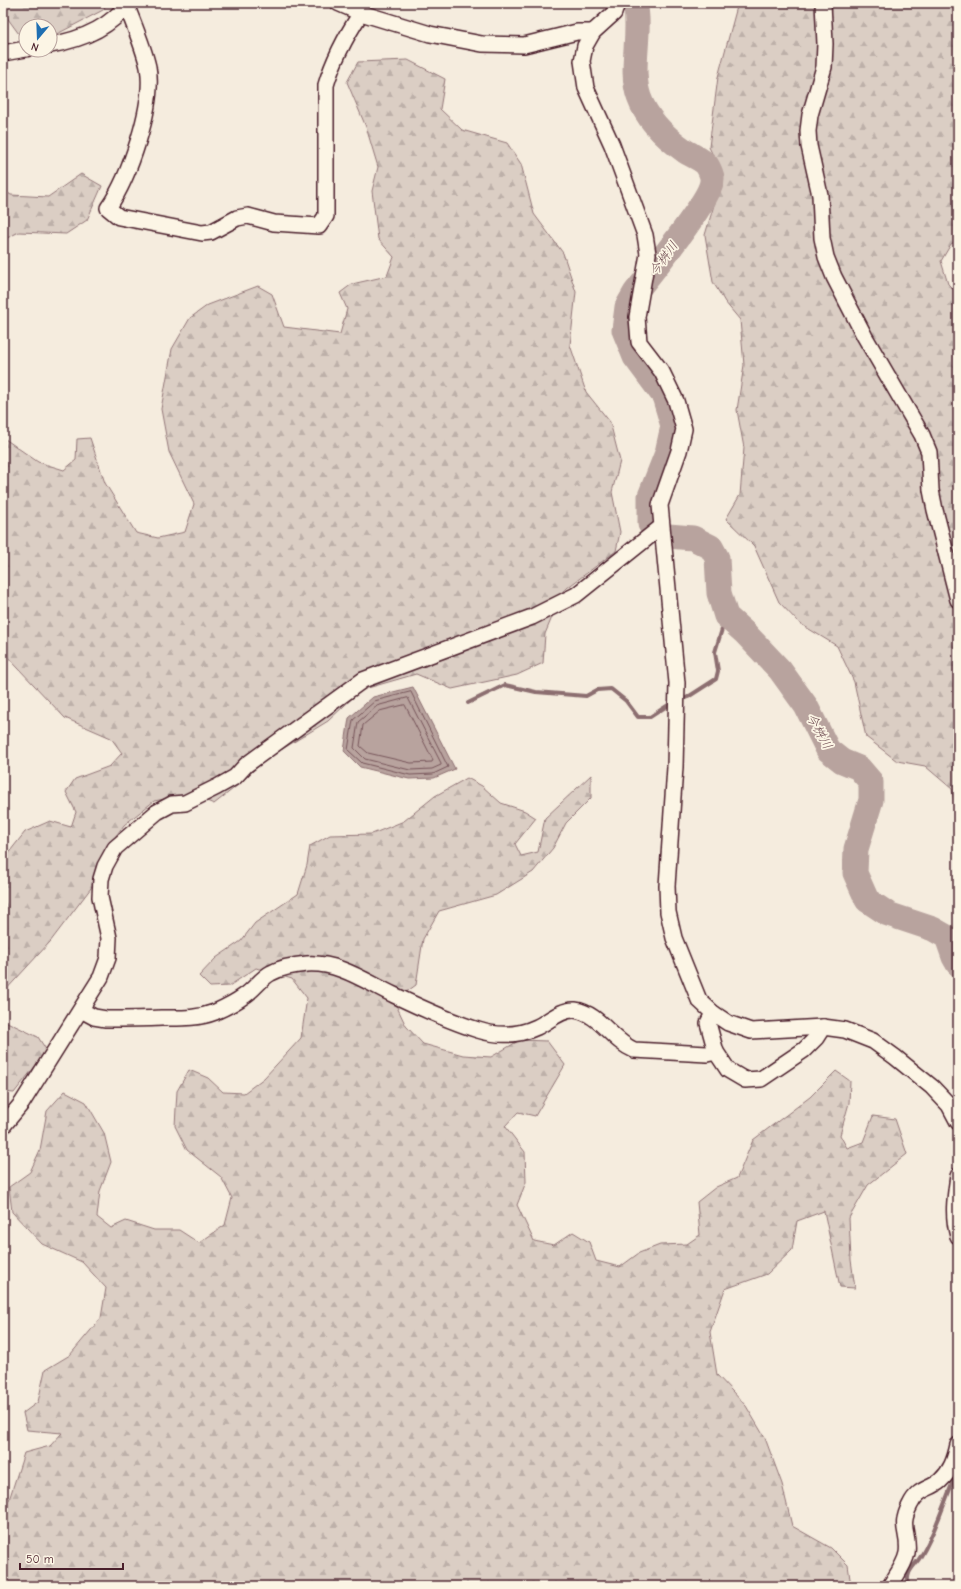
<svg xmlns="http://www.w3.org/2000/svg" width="961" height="1589" font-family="'Comic Neue','Klee One',sans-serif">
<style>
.forest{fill:url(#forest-firs);stroke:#927678}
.water{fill:#b8a39e;stroke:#8c6e70}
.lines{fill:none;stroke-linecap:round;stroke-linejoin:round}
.shore{stroke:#765459;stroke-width:1}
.stream{stroke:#8c6e70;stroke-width:4}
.river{stroke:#b8a39e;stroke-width:25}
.street-casing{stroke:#4a1f2b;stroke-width:18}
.street{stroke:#fcf5e5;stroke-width:15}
.labels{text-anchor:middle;stroke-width:3.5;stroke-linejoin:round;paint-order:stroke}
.water-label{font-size:13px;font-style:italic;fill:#704d53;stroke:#fcf5e5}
</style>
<defs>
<pattern id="forest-firs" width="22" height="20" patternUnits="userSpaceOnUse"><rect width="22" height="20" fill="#dbcec4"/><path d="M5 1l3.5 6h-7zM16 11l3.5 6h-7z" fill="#bdb0a9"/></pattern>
</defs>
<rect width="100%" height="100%" fill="#f5ecde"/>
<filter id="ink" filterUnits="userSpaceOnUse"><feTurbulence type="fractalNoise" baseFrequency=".025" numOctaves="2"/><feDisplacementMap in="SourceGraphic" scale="8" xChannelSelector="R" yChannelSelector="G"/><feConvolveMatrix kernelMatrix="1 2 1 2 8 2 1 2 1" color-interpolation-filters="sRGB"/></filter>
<g filter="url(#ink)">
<g class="forest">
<path d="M3,3h104l-4,7 -44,23 -9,2v-9h-24v14l-2,1 -21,-29z"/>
<path d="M738,3h220v237l-7,4 -10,17 7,23 10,10v536l-6,-41 -27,-23 -28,-5 -31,-24 -12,-55 -17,-36 -38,-23 -20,-21 -25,-56 -28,-27 14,-24 4,-47 -7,-38 7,-45 -4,-45 -15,-18 -12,-20 -8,-47 12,-40v-31l-8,-17 9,-70z"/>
<path d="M408,60l37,19 -5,30 22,21 45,13 14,21 13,50 29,39 13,39 -6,53 16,47 24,30 10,39 -8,31 8,40 -4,19 -53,40 -18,43 -2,29 -26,12 -65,14 -36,-15 -55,16 -33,31 -62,38 -28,26 -24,19 -24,-10 -36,7 -30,24 -20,27 -13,36 -41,54 -47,51v-133l22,-28 25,-11 21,6 5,-15 -10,-20 9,-13 35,-13 12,-13 -11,-15 -46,-20 -62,-66v-211l2,-2 33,23 26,8 12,-10 1,-21 13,-1 15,45 31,50 22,5 27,-6 9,-28 -25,-52 -8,-43 11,-60 18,-31 18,-13 50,-19 14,8 12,33 56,7 7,-25 -7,-16 12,-9 35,-8 7,-19 -16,-18 -6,-48 6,-24 -12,-40 -19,-45 11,-20z"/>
<path d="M81,174l21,12 -15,34 -21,14 -47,-2 -16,8v-50l8,5 37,2z"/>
<path d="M591,775v23l-25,25 -13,25 -20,24 -37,23 -57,16 -16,28 -7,46 -14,10 -5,12 9,19 17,18 40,11 28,2 29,-17 27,1 18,24 -30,51 -17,-4 -13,14 20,26 1,30 -9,23 17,36 20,4 19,-13 16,10 7,19 24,6 19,-14 21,-8 27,-1 13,-9 -3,-33 19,-15 21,-9 16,-38 57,-43 26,-26 14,10 -1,22 -9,32 7,13 16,-6 10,-26 22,3 12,35 -39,31 -19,33 2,42 4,28 -15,-1 -16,-76 -27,10 -5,29 -25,24 -42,15 -15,43 7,43 29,31 19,32 17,46 10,42 39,22 17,17 3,21h-848v-84l6,-2 15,-47 26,-7 12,-13 -35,-3 -4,-17 15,-11 7,-32 25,-15 31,-37 5,-30 -24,-26 -40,-18 -30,-32 -3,-25 21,-15 10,-22 7,-39 18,-20 21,11 18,31 7,29 -11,29 -3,26 14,11 15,-7 28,9h25l20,13 26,-18 7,-27 -11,-21 -34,-27 -12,-24 2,-35 12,-21 19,8 15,14 21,1 20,-15 37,-40 6,-40 -15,-19 -36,-11 -27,18 -19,1 -11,-11 17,-18 25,-17 14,-18 43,-29 9,-29 3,-19 20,-11 42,-1 32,-13 31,-25 32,-18 15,8 19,17 24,8 11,7 -21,26 6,12 17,-4 7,-34z"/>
<path d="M3,1018l2,3 33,16 9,14 -33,42 -11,-1z"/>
</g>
<path class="water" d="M413,687l42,82 -21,9 -25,1 -49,-12 -16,-16 5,-33 24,-21z"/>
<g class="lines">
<g class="shore">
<path d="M411,692l37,75 -15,7 -23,1 -48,-12 -14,-13 5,-30 22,-19z"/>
<path d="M408,698l33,65v2l-9,4 -22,1 -45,-11 -11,-11 4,-26 19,-16z"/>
<path d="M405,705l28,55 -1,2 -21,1 -43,-10 -8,-7 3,-21 17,-14z"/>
</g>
<g class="stream">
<path d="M680,700l8,-3 28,-18 2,-8 -3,-19 11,-36"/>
<path d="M468,703l37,-18 31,7 50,4 11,-6 14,-1 15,12 12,16h12l23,-15"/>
<path d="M908,1586c-2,-17 6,-18 13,-30 16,-26 24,-58 37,-86"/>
</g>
<g class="river">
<path d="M635,3c7,31 -6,65 4,94 8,23 26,40 46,54 6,4 16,8 21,13 2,2 6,11 6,14 2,18 -63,97 -77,115l-8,14 -3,23 11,27 29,39 9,30 -6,27 -17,43v28l4,6"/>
<path d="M668,536l25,2 18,9 6,11 2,35 7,23 19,17 35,37 26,36 22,44 14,11 17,7 12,14v18l-15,49 -1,24 12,27 21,14 45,15 14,8 7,20 4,7"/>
</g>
<g class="street-casing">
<g id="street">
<path d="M338,3l23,10 69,21 52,10 42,1 53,-13h16"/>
<path d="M617,3l-3,10 -21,19 -8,14 -3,15 4,27 26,57 33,90 3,19 -11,63 2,25 23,30 14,29 8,28 -5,22 -19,54 17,178 -2,84 -8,119 1,26 6,26 25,62 14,13 15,10 23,8 72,-4 22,3 28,11 22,16 37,30 17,18 9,17"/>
<path d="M823,3l2,41 -1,23 -14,48 -2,16 1,15 11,49 2,43 4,19 8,20 31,60 57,98 7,17 2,38 4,20 23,90"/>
<path d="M124,7l5,5c7,18 15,37 19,55 7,37 -19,111 -40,141l11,9 83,16 9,-1 26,-14 11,-2 26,7 45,3 7,-10v-131c8,-27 20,-49 35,-72"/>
<path d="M50,45c30,-5 60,-17 78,-42"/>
<path d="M3,53l23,-4"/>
<path d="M81,1010l13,7 12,2c19,0 37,0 55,-1 19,0 36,1 54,-6 9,-4 21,-10 29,-16 10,-6 17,-18 27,-23 11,-6 24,-8 36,-9 33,-2 59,18 87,31 27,13 55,26 84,35 19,6 40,6 59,-3 11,-5 24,-18 38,-17 24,3 37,31 59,40l73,4 9,-2"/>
<path d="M713,1013l-5,10 8,29 12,18 17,10 16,-1 43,-29 12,-12 7,-11"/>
<path d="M3,1126l19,-23 79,-126 7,-19 1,-20 -9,-41 1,-18 4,-13 10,-18 42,-36 15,-8 13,-1 32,-16 18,-10 11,-12 117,-85 169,-63 44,-22 85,-68"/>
<path d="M958,1176c-3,21 -6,39 0,60"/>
<path d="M890,1586c6,-10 15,-22 17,-33 3,-20 -9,-25 3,-48 8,-17 19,-15 30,-24 11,-10 15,-22 18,-36"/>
</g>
</g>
<use href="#street" class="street"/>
</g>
</g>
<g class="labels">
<g class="water-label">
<text transform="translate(663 258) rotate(-54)" y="5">今桝川</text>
<text transform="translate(820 731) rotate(61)" y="5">今桝川</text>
</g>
</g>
<rect width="961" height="1589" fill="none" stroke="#fcf5e5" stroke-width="16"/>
<rect x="8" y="8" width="945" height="1573" fill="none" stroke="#4a1f2b" stroke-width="1.5" filter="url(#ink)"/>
<g transform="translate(38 38) rotate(199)"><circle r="19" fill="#fcf5e5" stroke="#b59f9b"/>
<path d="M0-3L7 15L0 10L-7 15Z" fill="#1f6fb2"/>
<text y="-6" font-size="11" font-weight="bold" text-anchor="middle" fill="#4a1f2b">N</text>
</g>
<path d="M20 1563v6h103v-6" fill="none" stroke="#4a1f2b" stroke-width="2"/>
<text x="26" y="1563" font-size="12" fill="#4a1f2b" stroke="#fcf5e5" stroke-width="3" paint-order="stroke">50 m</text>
</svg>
